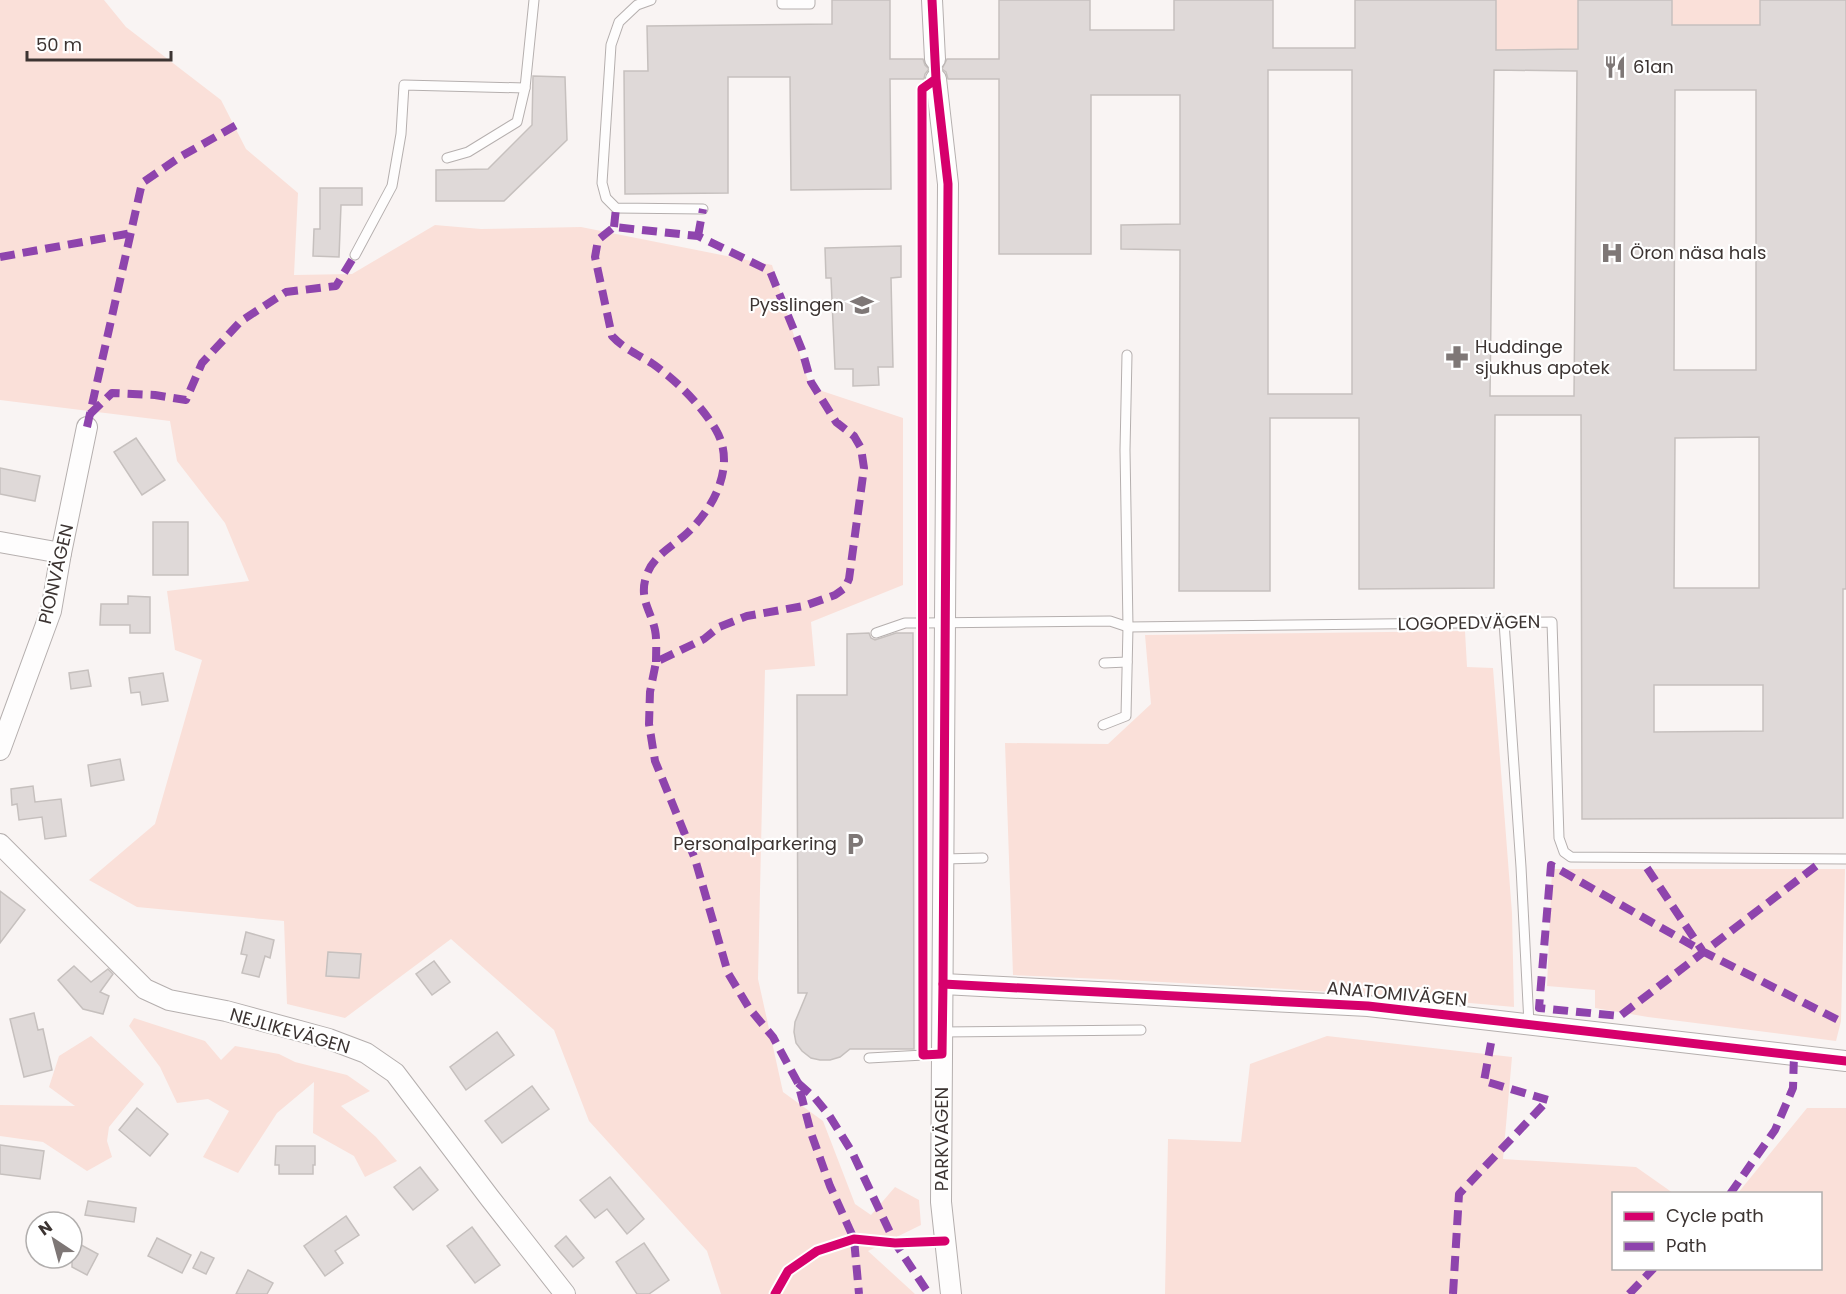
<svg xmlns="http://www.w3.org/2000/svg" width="1846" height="1294" font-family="Poppins,sans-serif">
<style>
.green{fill:#fae0d9}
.building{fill:#dfd9d8;stroke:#c6c0be;stroke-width:1.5;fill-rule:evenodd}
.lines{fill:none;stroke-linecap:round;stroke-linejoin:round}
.lane-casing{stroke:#b5afae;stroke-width:11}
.street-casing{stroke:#b5afae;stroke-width:22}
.lane{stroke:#fefdfd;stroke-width:9}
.street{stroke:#fefdfd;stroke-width:20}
.quiet{stroke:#8e44ad;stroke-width:8;stroke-dasharray:15 8;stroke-linecap:butt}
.cycleway-casing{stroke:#fff;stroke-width:13}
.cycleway{stroke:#d6006c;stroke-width:9}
.labels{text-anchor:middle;stroke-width:4.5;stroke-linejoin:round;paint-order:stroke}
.poi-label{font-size:18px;fill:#3c3432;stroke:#fff;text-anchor:start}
.street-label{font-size:18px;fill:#3c3432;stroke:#fff}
</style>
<rect width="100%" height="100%" fill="#f9f4f3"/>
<g class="green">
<path d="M0,0h104l22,27 95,73 25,49 52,44 -4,82 58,-1 83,-49 46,4 100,-2 191,38 38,122 93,31v167l-92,37 4,44 -50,4 -7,309 25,113 40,29 32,83 16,11 24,-28 24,13 2,25 -53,26 47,43h-194l-14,-43 -118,-130 -35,-91 -103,-91 -106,79 -58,-14 -3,-83 -147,-14 -48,-27 66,-56 47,-164 -27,-10 -8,-59 82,-10 -24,-58 -48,-62 -7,-40 -170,-21z"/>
<path d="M1496,0h82v49l-82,1z"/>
<path d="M1672,0h88v43l-21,-18h-45l-22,17z"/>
<path d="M1465,631l2,36 26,1 19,245 2,94c-167,-16 -334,-25 -501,-32l-8,-232 103,1 43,-40 -6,-69z"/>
<path d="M1552,869h293l-4,152 -5,20 -188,-24 -53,-9v-18l-48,-4z"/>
<path d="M134,1018l71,23 16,19 14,-14 44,8 16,8 52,13 23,16 -29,15 35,31 21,24 -32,16 -11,-21 -41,-23 1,-51 -37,31 -39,60 -35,-16 26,-46 -21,-12 -31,4 -17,-36 -31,-41z"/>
<path d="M91,1036l53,48 -35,43 -2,14 5,16 -25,14 -44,-29 -43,-6v-31l75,1 -26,-19 10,-31z"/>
<path d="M1327,1036l185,21 -9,102 133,8 37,26 -59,1v74h206v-74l-82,-1 69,-85h39v186h-681l3,-155 73,3 9,-78z"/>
</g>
<g class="building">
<path d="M832,0h58v59h33l2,6 4,4 -4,5 -1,5h-34l1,110 -100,1 -1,-113h-62v116l-103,1 -1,-123h24l-1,-45 185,-2z"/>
<path d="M999,0h91v30h84v-30h99v48h82v-48h141v50l82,-1v-49h94v25h88v-25h86v589h-3v229l-261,1 -1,-404h-86l-1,173 -135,1v-171h-89v173h-91l1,-341 -59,-1v-24l59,-1v-129h-89v159h-92v-175h-51l-2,-7 -4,-3 5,-10h52zM1268,70h84v324h-84zM1494,70l83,1 -3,325h-84zM1675,90h81v280h-82zM1759,437v151h-85l1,-150zM1654,685h109v46l-109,1z"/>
<path d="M533,76l32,1 2,63 -63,61h-68v-31l52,-1 44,-44z"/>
<path d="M320,188h42v17h-21l-2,52 -26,-1 1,-27h6z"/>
<path d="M901,246v31l-10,1 2,89h-15l1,18 -26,1v-17h-18l-4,-91h-5l-1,-30z"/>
<path d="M136,438l29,42 -23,15 -28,-43z"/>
<path d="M0,468l40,8 -5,25 -35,-7z"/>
<rect x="153" y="522" width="35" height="53"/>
<path d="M128,596l22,1v36h-20v-8h-30l1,-21h27z"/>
<path d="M869,633l2,5 4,2 21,-7h17l1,416h-64l-10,8 -10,3h-10l-9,-2 -9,-7 -6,-8 -2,-11 1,-10 12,-29h-9l-1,-298h50v-61z"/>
<path d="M88,670l3,16 -20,3 -2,-16z"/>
<path d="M163,673l5,28 -26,4 -2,-13 -9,1 -2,-15z"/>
<path d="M120,759l4,21 -33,6 -3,-21z"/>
<path d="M33,786l2,16 26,-3 5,37 -21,3 -3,-22 -23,3 -2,-16 -5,1 -1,-16z"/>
<path d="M0,891l25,19 -25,33z"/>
<path d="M246,932l28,8 -4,18 -5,-2 -6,21 -17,-4 5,-18 -6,-1z"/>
<path d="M328,952l33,2 -2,24 -33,-2z"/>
<path d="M434,961l16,21 -18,13 -16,-21z"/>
<path d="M74,966l17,16 17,-13 5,5 -13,18 9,4 -6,18 -20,-5 -25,-29z"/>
<path d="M34,1013l4,17 5,-1 9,41 -28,7 -14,-58z"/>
<path d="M497,1032l17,23 -48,35 -16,-23z"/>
<path d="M532,1086l17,23 -47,34 -17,-22z"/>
<path d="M137,1108l31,26 -18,22 -31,-26z"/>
<path d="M0,1145l44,6 -4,28 -40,-5z"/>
<path d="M276,1146h39v19h-2v9h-34v-9h-4z"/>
<path d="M420,1167l18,23 -25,20 -19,-23z"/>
<path d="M610,1177l34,42 -17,15 -20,-25 -12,9 -15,-18z"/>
<path d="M88,1201l48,7 -2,14 -49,-7z"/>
<path d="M346,1216l13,19 -24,16 8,12 -18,13 -21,-30z"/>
<path d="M472,1227l28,38 -25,18 -28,-37z"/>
<path d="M566,1236l18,22 -11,9 -18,-21z"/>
<path d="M157,1238l34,17 -9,18 -34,-17z"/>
<path d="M72,1240l26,14 -11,21 -15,-8z"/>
<path d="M644,1243l25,37 -20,14h-12l-21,-32z"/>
<path d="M201,1252l13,6 -8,16 -13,-6z"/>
<path d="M248,1270l25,13 -6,11h-31z"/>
</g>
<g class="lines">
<g class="lane-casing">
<g id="lane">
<path d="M651,0l-14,5 -18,17 -8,23 -9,138 4,15 10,10 87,1"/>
<path d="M782,0v4h28v-4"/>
<path d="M447,158l21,-6 49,-30 8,-34 9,-88"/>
<path d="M355,255l37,-69 9,-52 3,-49 121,3"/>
<path d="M1504,622l17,245 8,157"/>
<path d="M876,633l29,-10h18l187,-2 18,6 424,-5 7,216 5,14 7,5 275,2"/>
<path d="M1104,663l23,-1"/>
<path d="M1103,725l23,-9 2,-89 -3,-177 2,-95"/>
<path d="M944,859l39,-1"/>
<path d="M942,1032l199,-2"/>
<path d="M869,1058l73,-4"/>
</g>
</g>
<g class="street-casing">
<g id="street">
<path d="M932,0l3,59"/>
<path d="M936,79l12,105 -7,1018 10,92"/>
<path d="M0,542l61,11"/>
<path d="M0,750l51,-139 10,-58 26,-126"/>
<path d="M0,844l145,145 24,11 57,11 103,28 37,14 29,20 94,124 76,97"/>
<path d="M943,984l425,22 478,55"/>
</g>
</g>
<use href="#lane" class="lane"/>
<use href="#street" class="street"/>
<g class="quiet">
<path d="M614,227l2,-19"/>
<path d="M698,236l5,-27"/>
<path d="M0,257l132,-24"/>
<path d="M90,414l22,-21 43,2 31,5 16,-37 39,-42 45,-29 50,-6 19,-31"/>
<path d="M87,427l55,-244 38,-26 60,-34"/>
<path d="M656,662c0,-10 1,-22 -1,-32 -4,-19 -16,-31 -9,-53 6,-20 24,-29 39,-42 28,-25 52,-69 31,-105 -15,-25 -39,-49 -63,-66 -14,-9 -29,-15 -41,-28l-17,-79 3,-17 16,-13 84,9 72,35 32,79 9,32 25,40 18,14 7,12 3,20 -15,111 -4,9 -10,7 -31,11 -57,10 -28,11 -15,12 -48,23 -6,30 -1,32 6,37 40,98 33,114 21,35 24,29 25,46 13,50 19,53 24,53 5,55"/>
<path d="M1816,866l-196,150 -81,-8 12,-143 153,87 140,71"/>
<path d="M1647,868l55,82"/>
<path d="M798,1083l17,15 14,17 23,37 43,91 34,51"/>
<path d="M1730,1194l45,-64 18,-42 1,-33"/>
<path d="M1453,1294l6,-100 89,-94 -64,-19 7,-38"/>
<path d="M1629,1294l25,-26"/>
</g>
<g class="cycleway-casing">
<g id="cycleway">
<path d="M932,0l4,79 12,105 -5,800 -1,70 -19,1 -1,-966 14,-10"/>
<path d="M943,984l425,22 478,55"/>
<path d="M775,1294l13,-23 29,-20 37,-12 41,4 50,-2"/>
</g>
</g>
<use href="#cycleway" class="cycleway"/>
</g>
<defs>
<g id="restaurant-bare" transform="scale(1.8)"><path d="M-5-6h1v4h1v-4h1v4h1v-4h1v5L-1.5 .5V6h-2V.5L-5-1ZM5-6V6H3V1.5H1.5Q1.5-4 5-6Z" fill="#7e7776" stroke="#fff" stroke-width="2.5" paint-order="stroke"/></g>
<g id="hospital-bare" transform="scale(1.8)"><path d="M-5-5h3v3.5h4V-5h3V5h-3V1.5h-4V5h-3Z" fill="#7e7776" stroke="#fff" stroke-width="2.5" paint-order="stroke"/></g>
<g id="school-bare" transform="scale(1.8)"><path d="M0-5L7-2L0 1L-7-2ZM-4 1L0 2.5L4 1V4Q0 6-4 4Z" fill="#7e7776" stroke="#fff" stroke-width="2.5" paint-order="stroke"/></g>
<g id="pharmacy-bare" transform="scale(1.8)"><path d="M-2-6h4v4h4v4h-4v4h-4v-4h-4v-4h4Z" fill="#7e7776" stroke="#fff" stroke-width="2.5" paint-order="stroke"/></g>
<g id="parking-bare" transform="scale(1.8)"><path d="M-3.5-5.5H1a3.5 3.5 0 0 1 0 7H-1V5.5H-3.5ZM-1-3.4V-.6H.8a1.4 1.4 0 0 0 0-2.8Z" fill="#7e7776" stroke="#fff" stroke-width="2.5" paint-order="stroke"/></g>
</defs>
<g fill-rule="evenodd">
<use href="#restaurant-bare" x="1615" y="67"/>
<use href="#hospital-bare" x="1612" y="253"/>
<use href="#school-bare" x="862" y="305"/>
<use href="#pharmacy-bare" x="1457" y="357"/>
<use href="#parking-bare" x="855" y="844"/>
</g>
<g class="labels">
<g class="poi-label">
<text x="1633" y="73">61an</text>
<text x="1630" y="259">Öron näsa hals</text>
<text x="844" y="311" text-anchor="end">Pysslingen</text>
<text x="1475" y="353">Huddinge<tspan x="1475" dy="21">sjukhus apotek</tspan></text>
<text x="837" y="850" text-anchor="end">Personalparkering</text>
</g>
<g class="street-label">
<text transform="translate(56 574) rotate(-77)" y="6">PIONVÄGEN</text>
<text transform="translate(1469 623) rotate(-1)" y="6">LOGOPEDVÄGEN</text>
<text transform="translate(1397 994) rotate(5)" y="6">ANATOMIVÄGEN</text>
<text transform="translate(290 1031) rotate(16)" y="6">NEJLIKEVÄGEN</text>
<text transform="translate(942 1139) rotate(-90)" y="6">PARKVÄGEN</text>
</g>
</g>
<rect x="1612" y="1192" width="210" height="78" fill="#ffffff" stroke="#b1aead" stroke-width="1.5"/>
<rect x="1624" y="1212" width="30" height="9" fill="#d6006c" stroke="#b1aead" stroke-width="1.5"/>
<text x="1666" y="1222" font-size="18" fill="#3c3432">Cycle path</text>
<rect x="1624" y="1242" width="30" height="9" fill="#8e44ad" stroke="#b1aead" stroke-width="1.5"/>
<text x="1666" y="1252" font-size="18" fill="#3c3432">Path</text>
<g transform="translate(54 1240) rotate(324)"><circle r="28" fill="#ffffff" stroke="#b1aead" stroke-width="1.5"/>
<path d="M0-4.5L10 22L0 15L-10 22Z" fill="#7e7776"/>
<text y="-9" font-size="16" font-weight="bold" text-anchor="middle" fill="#3c3432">N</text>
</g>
<path d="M27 51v9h144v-9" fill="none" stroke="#3c3432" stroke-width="3"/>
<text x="36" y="51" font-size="18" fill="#3c3432" stroke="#ffffff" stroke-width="4.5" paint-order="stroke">50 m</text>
</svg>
